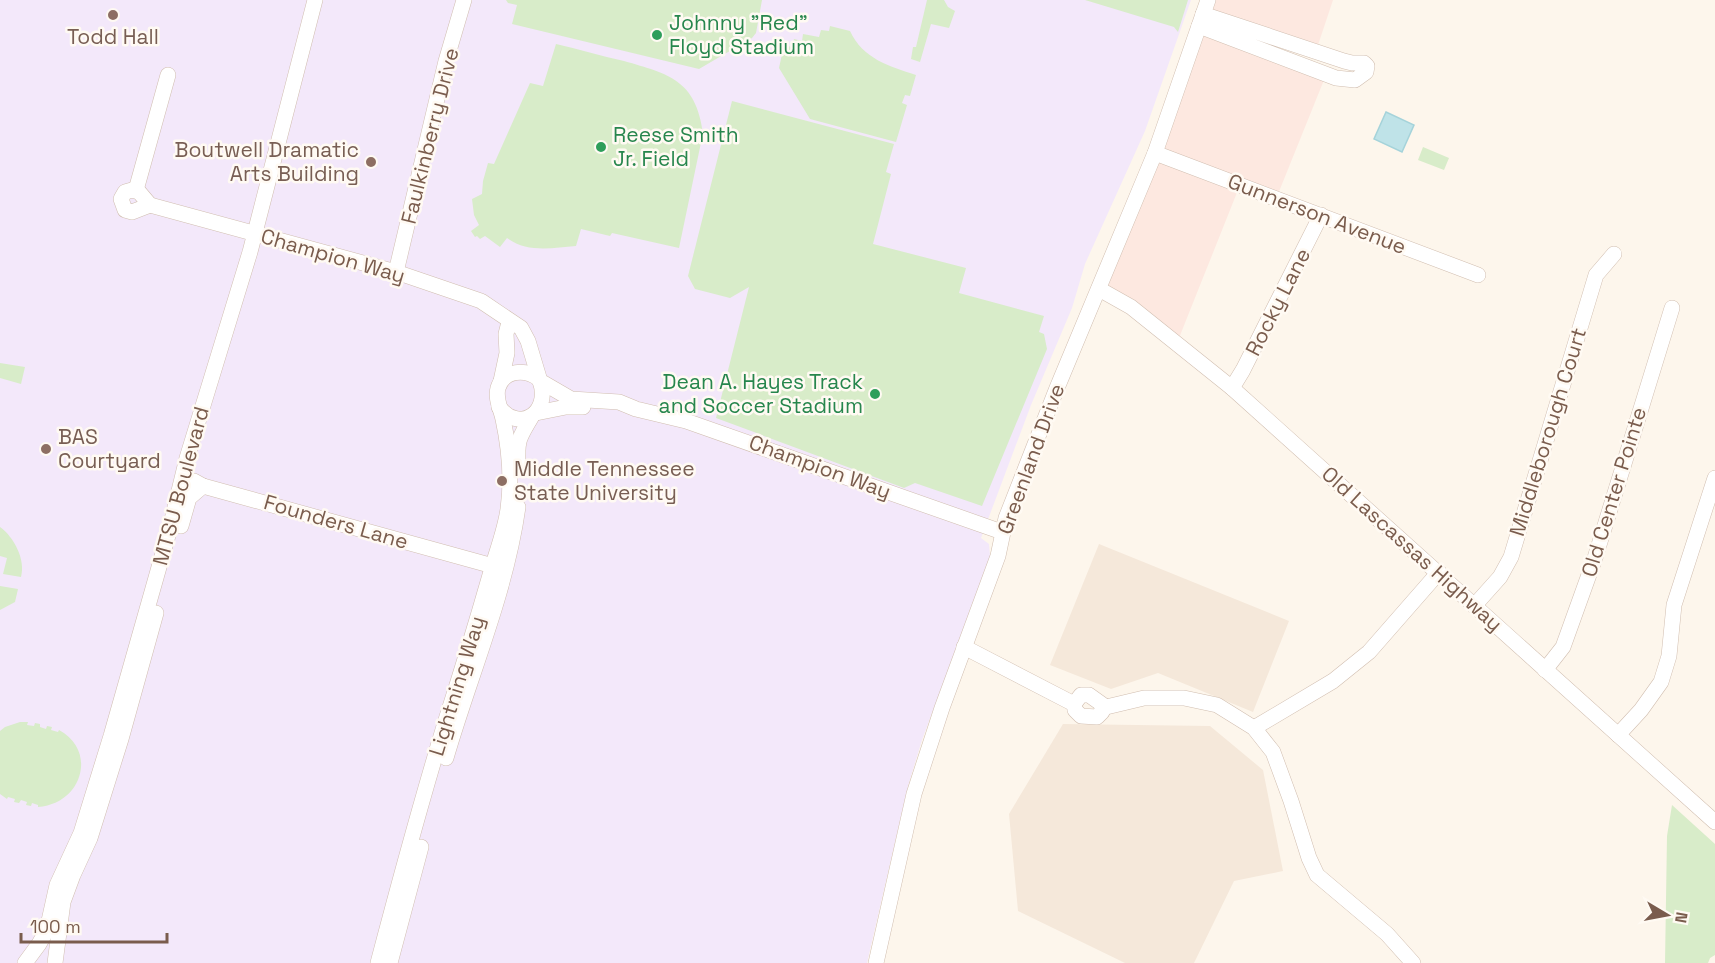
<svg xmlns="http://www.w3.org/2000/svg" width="1715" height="963" font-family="'Space Grotesk',sans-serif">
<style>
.residential{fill:#f5e8da}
.commercial{fill:#fde8e0}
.education{fill:#f3e8fa}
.green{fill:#d8ecc9}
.water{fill:#bfe3e8;stroke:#a5d3da;stroke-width:1.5}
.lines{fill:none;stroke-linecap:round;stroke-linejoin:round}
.minor-casing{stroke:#d1beb0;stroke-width:16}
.minor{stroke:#fff;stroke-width:15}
.education-dot{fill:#8d6e63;stroke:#fffaf3;stroke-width:2}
.leisure-dot{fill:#2e9e5b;stroke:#fffaf3;stroke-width:2}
.labels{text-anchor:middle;stroke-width:5;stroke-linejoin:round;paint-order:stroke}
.leisure-label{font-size:21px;fill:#27864d;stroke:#fffaf3;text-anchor:start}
.education-label{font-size:21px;fill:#785e54;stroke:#fffaf3;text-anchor:start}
.street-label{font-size:21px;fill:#7a5c4d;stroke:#fffaf3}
</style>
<rect width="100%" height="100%" fill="#fdf6ec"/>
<g class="residential">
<path d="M1099,544l190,77 -36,91 -95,-39 -47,16 -61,-24z"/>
<path d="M1063,724l147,2 53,44 20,101 -49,10 -40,82h-69l-107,-52 -9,-97z"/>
</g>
<path class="commercial" d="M1208,0h125l-17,51 -40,-12 -5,14 55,22 -50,124 -36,-14 -63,158 -78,-54z"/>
<path class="education" d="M0,0h1191l-46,131 -60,133 -13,44 -41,97 -50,133 8,6 1,12 -68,184 -14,46 -41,177h-867z"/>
<g class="green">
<path d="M506,0h256l-6,33 -4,5 -53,31 -187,-45 5,-19 -9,-2z"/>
<path d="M927,0h17l4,7 7,4 -6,17 -18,-4 -11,38 -9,-3 2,-12h3z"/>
<path d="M1085,0h103l-10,32 -4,-5z"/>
<path d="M830,26l20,5c13,28 39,35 66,44l-6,21 -5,-1 -3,8 5,2 -11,37 -86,-23 -31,-51 5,-23 8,2 2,-8 8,2 1,-7 16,3 2,-7 8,1z"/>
<path d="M556,44c22,5 45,12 68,17 45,13 72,19 79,72l-24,115 -67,-15 -2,3 -29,-7 -5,17c-24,2 -49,7 -69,-8l-7,9 -15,-11 -5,3 -3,-3 -2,1 -4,-6 8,-6 -5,-10 -2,-16 10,-5 1,-13 5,-18 6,1 36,-81 13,3z"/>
<path d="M732,101l162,43 -8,28 5,2 -18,70 93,24 -7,25 85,23 -5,16 5,2 3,15 -65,157 -67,-23 -11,5 -188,-70 33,-131 -19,11 -35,-9 -7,-13z"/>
<path d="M1423,147l26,11 -5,12 -26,-10z"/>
<path d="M0,363l25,4 -4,17 -21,-6z"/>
<path d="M0,527c14,10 26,33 21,50l-18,-3 4,-16 -7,-2z"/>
<path d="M0,586l18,3 -3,13 -15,8z"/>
<path d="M20,722h8l-1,3 7,1 1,-3 5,1v3l6,2 1,-3 5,1 -1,3 7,2 1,-2c39,21 23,74 -21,77v-2l-6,-2 -1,3 -5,-1 1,-3 -6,-2 -2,3 -5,-1 1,-3 -7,-2 -1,2 -7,-5v-63l5,-4z"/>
<path d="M1672,805l43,39v111l-5,3 -2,5h-43l2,-127z"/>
</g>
<path class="water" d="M1386,112l28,13 -12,27 -28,-13z"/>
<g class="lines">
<g class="minor-casing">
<g id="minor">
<path d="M1199,26l137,52 19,2 11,-8 1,-6 -3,-3h-12l-8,-2 -141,-47"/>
<path d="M1155,153l323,122"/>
<path d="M132,190l7,2 11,13 -18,7 -7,-2 -4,-11 4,-7z"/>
<path d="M136,190l32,-115"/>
<path d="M150,205l246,67 85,29 40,27 7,13 12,40 31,18 48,3 17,7 50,12 316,111"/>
<path d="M396,272l50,-211 18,-61"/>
<path d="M1099,289l32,18 101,81 483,434"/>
<path d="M501,381l6,-28 -1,-19 3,-12"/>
<path d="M1232,388l11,-18 78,-155"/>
<path d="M499,407c21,27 52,5 41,-26"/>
<path d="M536,413l30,-6h17"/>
<path d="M518,465c-1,-27 1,-26 14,-49"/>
<path d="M194,481l9,5 290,80"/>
<path d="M181,526l8,-28 14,-12"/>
<path d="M1474,606l26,-29 11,-20 85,-282 18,-21"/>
<path d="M964,647l110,57 1,6 6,6 16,1 5,-5 1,-7 -14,-10h-8l-7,9"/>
<path d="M1545,670l18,-23 32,-89 77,-250"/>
<path d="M1102,708l42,-10h40l33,7 37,23 19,24 18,49 18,57 8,17 70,59 26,29"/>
<path d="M1254,728l79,-47 36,-29 70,-80"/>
<path d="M1618,735l23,-25 20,-28 8,-26 5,-51 41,-127"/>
<path d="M446,758c24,-83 60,-165 72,-251"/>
<path d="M25,963l14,-19 8,-14 10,-45 24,-52 30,-97 58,-204 18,-74 63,-206 65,-252"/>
<path d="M55,963l8,-61 10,-27 17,-37 31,-99 35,-126"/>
<path d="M378,963c21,-80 43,-161 67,-240 16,-50 31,-99 45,-148 6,-22 15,-44 18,-66 4,-29 1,-62 -5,-90 -2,-10 -8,-20 -5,-31 6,-19 28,-19 41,-9"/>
<path d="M390,963l31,-116"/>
<path d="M876,963l38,-169 28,-86 56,-152 8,-38 51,-130 98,-235 53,-153"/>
</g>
</g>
<use href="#minor" class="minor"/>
</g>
<g class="education-dot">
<circle cx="113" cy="15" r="6"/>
<circle cx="371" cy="162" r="6"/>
<circle cx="46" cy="449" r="6"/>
<circle cx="502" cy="481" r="6"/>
</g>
<g class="leisure-dot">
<circle cx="657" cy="35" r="6"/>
<circle cx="601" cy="147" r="6"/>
<circle cx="875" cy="394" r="6"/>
</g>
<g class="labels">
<g class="leisure-label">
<text x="669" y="30">Johnny "Red"<tspan x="669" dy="24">Floyd Stadium</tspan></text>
<text x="613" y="142">Reese Smith<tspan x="613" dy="24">Jr. Field</tspan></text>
<text x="863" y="389" text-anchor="end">Dean A. Hayes Track<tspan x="863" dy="24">and Soccer Stadium</tspan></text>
</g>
<g class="education-label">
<text x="113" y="44" text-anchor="middle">Todd Hall</text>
<text x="359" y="157" text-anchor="end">Boutwell Dramatic<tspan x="359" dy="24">Arts Building</tspan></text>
<text x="58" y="444">BAS<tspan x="58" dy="24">Courtyard</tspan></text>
<text x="514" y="476">Middle Tennessee<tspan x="514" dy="24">State University</tspan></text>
</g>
<g class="street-label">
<text transform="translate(430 136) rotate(-76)" y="7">Faulkinberry Drive</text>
<text transform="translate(1317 214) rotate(21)" y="7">Gunnerson Avenue</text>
<text transform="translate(333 256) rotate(16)" y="7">Champion Way</text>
<text transform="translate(1278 302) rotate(-63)" y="7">Rocky Lane</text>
<text transform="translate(1548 432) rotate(-73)" y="7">Middleborough Court</text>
<text transform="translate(1031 459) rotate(-70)" y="7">Greenland Drive</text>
<text transform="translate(820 467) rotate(20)" y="7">Champion Way</text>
<text transform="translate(181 486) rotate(-75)" y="7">MTSU Boulevard</text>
<text transform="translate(1614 492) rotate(-73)" y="7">Old Center Pointe</text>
<text transform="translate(336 522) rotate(16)" y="7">Founders Lane</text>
<text transform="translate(1412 549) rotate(42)" y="7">Old Lascassas Highway</text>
<text transform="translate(457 686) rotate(-73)" y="7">Lightning Way</text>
</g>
</g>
<g transform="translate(1667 915) rotate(100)" stroke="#fffaf3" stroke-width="4.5" paint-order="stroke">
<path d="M0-4.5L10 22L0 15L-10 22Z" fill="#7a5c4d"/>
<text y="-9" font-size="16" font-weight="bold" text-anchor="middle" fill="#7a5c4d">N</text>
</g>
<path d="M21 933v9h146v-9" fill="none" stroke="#7a5c4d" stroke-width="3"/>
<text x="30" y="933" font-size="18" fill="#7a5c4d" stroke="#fffaf3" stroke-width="4.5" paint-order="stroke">100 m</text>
</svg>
